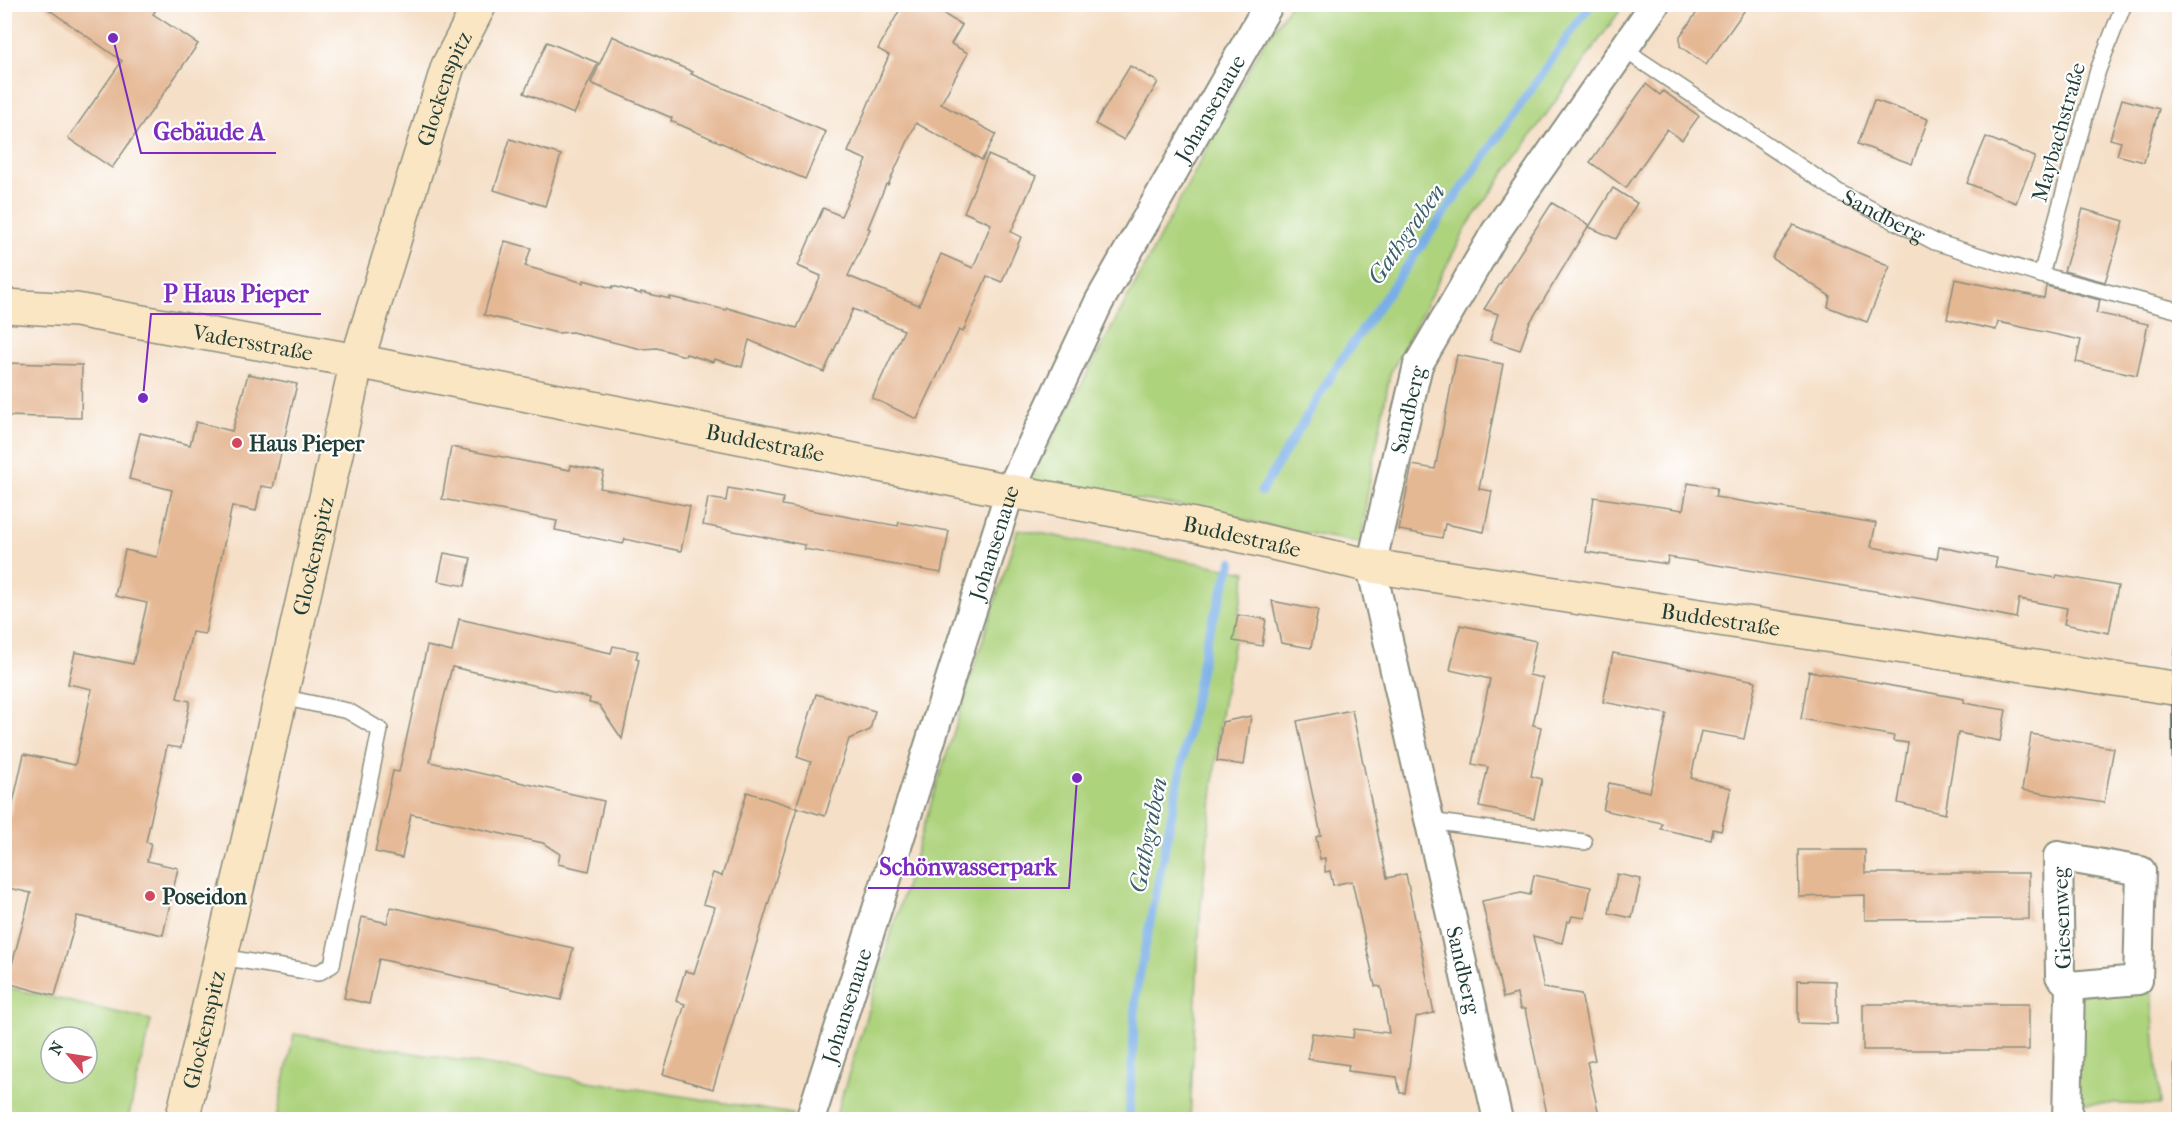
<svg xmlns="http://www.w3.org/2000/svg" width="2184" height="1124" font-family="'IM FELL French Canon',serif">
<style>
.green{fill:#add37d;stroke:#668858;stroke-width:1.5;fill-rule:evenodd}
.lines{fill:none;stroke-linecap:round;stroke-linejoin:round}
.stream{stroke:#79aee7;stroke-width:9}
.building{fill:#e5b894}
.lane-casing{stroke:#8a8e7e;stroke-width:18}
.street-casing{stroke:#8a8e7e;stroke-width:32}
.secondary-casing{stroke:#8a8e7e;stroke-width:36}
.lane{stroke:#fff;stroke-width:15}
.street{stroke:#fff;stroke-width:28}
.secondary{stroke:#fbe6c4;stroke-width:33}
.tram{stroke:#1f3d34;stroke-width:1.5}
.poi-dot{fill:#d1495b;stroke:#fff;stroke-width:2}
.labels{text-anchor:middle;stroke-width:4.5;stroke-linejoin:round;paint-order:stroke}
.street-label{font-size:22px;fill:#1f3d34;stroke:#fff}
.poi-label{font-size:22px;font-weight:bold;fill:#1f3d34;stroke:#fff;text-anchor:start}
.water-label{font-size:24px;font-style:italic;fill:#3a5f6a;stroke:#fff}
.leader{fill:none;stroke:#7b2cbf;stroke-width:2}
.callout-dot{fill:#7b2cbf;stroke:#fff;stroke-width:2}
.callout-label{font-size:24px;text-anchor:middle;font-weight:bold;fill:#7b2cbf;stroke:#fff;stroke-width:4.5;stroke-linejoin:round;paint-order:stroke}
</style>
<rect width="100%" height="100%" fill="#fff"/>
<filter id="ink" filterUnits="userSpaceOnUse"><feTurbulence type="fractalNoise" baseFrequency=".0167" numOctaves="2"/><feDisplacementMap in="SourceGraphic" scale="12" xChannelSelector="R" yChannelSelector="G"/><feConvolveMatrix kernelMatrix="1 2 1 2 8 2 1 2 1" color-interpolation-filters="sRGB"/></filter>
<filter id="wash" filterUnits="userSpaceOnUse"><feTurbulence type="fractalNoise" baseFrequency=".008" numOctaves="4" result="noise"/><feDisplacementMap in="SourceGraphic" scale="24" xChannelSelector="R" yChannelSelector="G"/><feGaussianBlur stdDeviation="1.35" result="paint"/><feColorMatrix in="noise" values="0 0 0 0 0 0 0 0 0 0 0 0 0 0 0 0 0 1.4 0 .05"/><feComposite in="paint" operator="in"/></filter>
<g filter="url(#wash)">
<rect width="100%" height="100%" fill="#f5dfc7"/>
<g class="green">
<path d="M1290,5h334l-155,218 -79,151 -23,122 -6,47 -97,-18 -62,-16 -173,-26 230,-432z"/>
<path d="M1018,529l228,43 -26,148 -20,195 -10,204h-355l86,-284z"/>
<path d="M5,987l146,33 -23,99h-123zM51,1037h36v36h-36z"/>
<path d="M2151,988l9,117 -85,-2 2,-108z"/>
<path d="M294,1034l499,80 -1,6 -516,-1z"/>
</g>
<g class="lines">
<g class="stream">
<path d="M1261,492l78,-129 252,-359"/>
<path d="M1129,1120l7,-127 71,-355 25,-76"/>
</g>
</g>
<g id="blocks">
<g class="building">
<path d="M41,4h119l-7,10 45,30 -86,124 -44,-30 54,-77z"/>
<path d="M903,4h24l35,21 -11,19 17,9 -27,51 55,30 -14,26 -66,-37 -28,62 -2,-1 -18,44 2,1 -22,47 71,29 22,-51 32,14 18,-44 -27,-12 24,-57 48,21 -25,56 10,5 -19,45 -15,-6 -24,56 -4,-2 -42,89 -45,-21 32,-68 -51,-21 -29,63 -75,-32 -7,27 -28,-8 -1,3 -27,-8 -1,2 -28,-8 -16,1 -69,-17 -15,1 -73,-18 21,-74 26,7 -6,18 59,17v-3l28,8 1,-2 28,8v-2l29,7v-2l56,13 1,-2 70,20 24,-52 -23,-10 25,-58 18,8 26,-56 -19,-8 41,-97 -11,-6z"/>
<path d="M1703,4h46l-43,61 -26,-19v-10z"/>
<path d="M612,36l81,36 -2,2 135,58 -21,47 -134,-58 1,-3 -81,-35z"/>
<path d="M547,42l51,21 -24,51 -50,-21z"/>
<path d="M1130,66l28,16 -34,58 -29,-16z"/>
<path d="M1646,84l14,11 3,-4 36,25 -17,24 -15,-11 -41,59 -36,-26z"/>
<path d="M2122,99l37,10 -15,53 -27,-7 4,-13 -11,-3z"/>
<path d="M1874,100l54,19 -16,45 -54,-20z"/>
<path d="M1986,137l49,20 -19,46 -49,-20z"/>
<path d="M510,139l51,16 -16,51 -51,-16z"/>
<path d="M1613,188l24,15 -21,36 -27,-12z"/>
<path d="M1552,203l37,22 -60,99 -9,26 -30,-10 8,-26 -14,-5z"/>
<path d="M2083,209l41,12 -19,61 -41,-11z"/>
<path d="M1793,225l97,41 -23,56 -39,-15 2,-11 -58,-38z"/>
<path d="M1955,279l89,19 2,-12 54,14 -4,13 52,11 -11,51 -61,-13 5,-22 -83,-18 -2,8 -49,-11z"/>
<path d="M1457,355l46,9 -24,125 13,2 -8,41 -39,-8 -3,14 -43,-8 13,-65 23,4z"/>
<path d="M4,363l78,2 -1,53 -77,-2z"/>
<path d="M248,374l49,10 -24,104 -12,-2 -5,25 -24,-5 -27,128 -13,-2 -15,66 13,3 -9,47 -14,-2 -21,96 5,1 -4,18 31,7 -15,67 -86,-19 -22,80 -48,-13 24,-90 -27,-6v-63l4,1 16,-71 51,11 17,-76 -24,-5 7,-32 58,12 14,-61 -32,-7 10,-46 32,7 15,-67 -43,-11 11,-46 50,12 6,-23 36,9z"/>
<path d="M451,447l119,23 1,-5 33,7 -4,16 90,18 -9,45 -56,-12 -2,5 -68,-14 2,-9 -115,-22z"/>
<path d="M1688,483l29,5 -2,9 161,26 -5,24 66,12 2,-12 58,11 -2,9 61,11 1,-3 61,11 -9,47 -45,-9 3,-16 -48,-9 -3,19 -87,-18 -261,-43 -1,7 -81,-12 8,-55 89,13z"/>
<path d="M728,488l55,10 -1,7 116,21 1,-4 50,9 -8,42 -137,-24 1,-4 -102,-20 5,-27 18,3z"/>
<path d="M444,553l27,5 -6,28 -27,-5z"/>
<path d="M1272,601l46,9 -7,38 -30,-5z"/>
<path d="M1238,615l28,4 -4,27 -29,-5z"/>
<path d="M459,619l152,34 2,-7 25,5 -2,7 3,1 -17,80 -23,-34 -10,-2 1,-5 -138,-31 -10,38 -12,57 174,39 -15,70 -31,-7 2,-10 -17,-11 -132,-29 -9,44 -27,-6 18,-81 6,1 28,-126 25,6z"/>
<path d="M1460,625l76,16 -7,34 14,3 -10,47 8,2 -10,49 11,3 -8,39 -55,-11 9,-40 -16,-3 18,-85 -40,-9z"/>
<path d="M1613,653l143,28 -12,58 -43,-8 -10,47 40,10 -10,43 -8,-2 -2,11 -50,-11 1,-6 -59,-13 6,-27 41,9 17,-78 -64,-12z"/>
<path d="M1809,671l155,28v4l42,7 -6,31 -42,-8 -13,81 -47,-11 10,-60 -15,-2 1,-5 -93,-17z"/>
<path d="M816,694l59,17 -5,19 -21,9 -24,77 -29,-9 15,-45 -14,-5z"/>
<path d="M1352,710l35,168 19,-4 28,139 -18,4 -11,76h-5l-3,-16 -49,-6 1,-6 -41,-6 4,-26 41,5 1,-9 35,4 -8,-46 -6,-1 -23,-105 -19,4 -3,-14 -5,1v-14l-5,1 -4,-22 5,-2 -24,-114z"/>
<path d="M1251,716l-7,49 -27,-4 5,-39z"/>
<path d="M2031,734l83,14 -10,55 -82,-13z"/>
<path d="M747,792l50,16 -84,281 -50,-15 22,-70 -9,-3 9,-30 9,2 21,-66 -12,-3 10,-31 9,3z"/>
<path d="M1798,850h67v23h164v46l-164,1v-25l-66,2z"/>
<path d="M1617,874l24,5 -9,39 -23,-5z"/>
<path d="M1534,875l57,12 -6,31 -13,-2 -2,6 -3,-1 -5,22 -29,-7 11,52 37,6 14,66 -8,2 13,57h-52l-23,-110h-5l-3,-15 -14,4 -21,-97 39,-8 9,2z"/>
<path d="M391,907l182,41 -12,52 -182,-41 -10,45 -25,-6 18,-81 25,6z"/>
<path d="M1798,980l38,1 1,43 -39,-1z"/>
<rect x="1863" y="1004" width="166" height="46"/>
</g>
</g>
</g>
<g filter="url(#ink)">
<use href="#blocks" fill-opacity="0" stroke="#8a8e7e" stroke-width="1.5"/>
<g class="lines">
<g class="lane-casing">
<g id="lane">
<path id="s1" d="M1623,49l217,144 95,49 106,33 139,36"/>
<path d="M2041,275l57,-205 26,-66"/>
<path d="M1430,821l154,21"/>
<path d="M221,957l97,16 14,-8 48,-235 -32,-19 -67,-14"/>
</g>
</g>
<g class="street-casing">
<g id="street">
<path d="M2058,856l83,15 -3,109 -68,6 -10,-10z"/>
<path id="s2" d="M810,1120l200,-629 89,-189 170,-298"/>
<path id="s3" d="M1498,1120l-127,-554 47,-201 77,-132 160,-229"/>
<path d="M2067,1120l3,-134"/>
</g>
</g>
<g class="secondary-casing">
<g id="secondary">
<path id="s4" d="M4,306l72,4 281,51 653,130 185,34 176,41 809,123"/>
<path id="s5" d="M182,1120l62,-261 113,-498 91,-295 32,-62"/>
</g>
</g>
<use href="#lane" class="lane"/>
<use href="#street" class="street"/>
<use href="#secondary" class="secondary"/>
<path class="tram" d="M2175,1120l-3,-431 8,-95"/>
</g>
</g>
<g class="poi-dot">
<circle cx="237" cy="443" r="6"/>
<circle cx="150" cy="896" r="6"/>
</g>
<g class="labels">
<g class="street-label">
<text dy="8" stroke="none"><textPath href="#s5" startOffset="1065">Glockenspitz</textPath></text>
<text dy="8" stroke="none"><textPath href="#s2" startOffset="1092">Johansenaue</textPath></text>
<text transform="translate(2058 132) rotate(-74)" y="8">Maybachstraße</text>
<text dy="8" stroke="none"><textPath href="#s1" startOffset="310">Sandberg</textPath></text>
<text dy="8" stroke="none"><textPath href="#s4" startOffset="252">Vadersstraße</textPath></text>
<text dy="8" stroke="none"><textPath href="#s3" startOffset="729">Sandberg</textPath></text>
<text dy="8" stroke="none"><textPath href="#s4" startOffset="774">Buddestraße</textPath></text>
<text dy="8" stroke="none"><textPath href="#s4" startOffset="1260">Buddestraße</textPath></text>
<text dy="8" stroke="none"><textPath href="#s2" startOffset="606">Johansenaue</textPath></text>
<text dy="8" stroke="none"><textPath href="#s5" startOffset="579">Glockenspitz</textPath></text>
<text dy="8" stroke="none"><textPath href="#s4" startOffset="1746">Buddestraße</textPath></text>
<text transform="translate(2061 918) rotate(-92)" y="8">Giesenweg</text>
<text transform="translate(1464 970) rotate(77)" y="8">Sandberg</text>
<text dy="8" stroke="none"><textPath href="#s2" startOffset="120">Johansenaue</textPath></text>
<text dy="8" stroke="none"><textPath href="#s5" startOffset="93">Glockenspitz</textPath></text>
</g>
<g class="poi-label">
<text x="249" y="451">Haus Pieper</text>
<text x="162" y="904">Poseidon</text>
</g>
<g class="water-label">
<text transform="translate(1406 234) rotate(-55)" y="8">Gathgraben</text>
<text transform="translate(1148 835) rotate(-79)" y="8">Gathgraben</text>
</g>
</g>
<path class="leader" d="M113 38L141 153H276M143 398L151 314H321M1077 778L1069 888H868"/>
<g class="callout-dot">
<circle cx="113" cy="38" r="6"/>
<circle cx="143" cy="398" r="6"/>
<circle cx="1077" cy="778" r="6"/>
</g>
<g class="callout-label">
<text x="209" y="140">Gebäude A</text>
<text x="236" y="302">P Haus Pieper</text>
<text x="968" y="875">Schönwasserpark</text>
</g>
<rect width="2184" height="1124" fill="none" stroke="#fff" stroke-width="24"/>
<g transform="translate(69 1055) rotate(299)"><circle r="28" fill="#ffffff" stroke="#a5b1ae" stroke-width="1.5"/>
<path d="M0-4.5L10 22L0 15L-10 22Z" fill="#d1495b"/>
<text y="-9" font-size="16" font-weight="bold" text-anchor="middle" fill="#1f3d34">N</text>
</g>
</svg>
